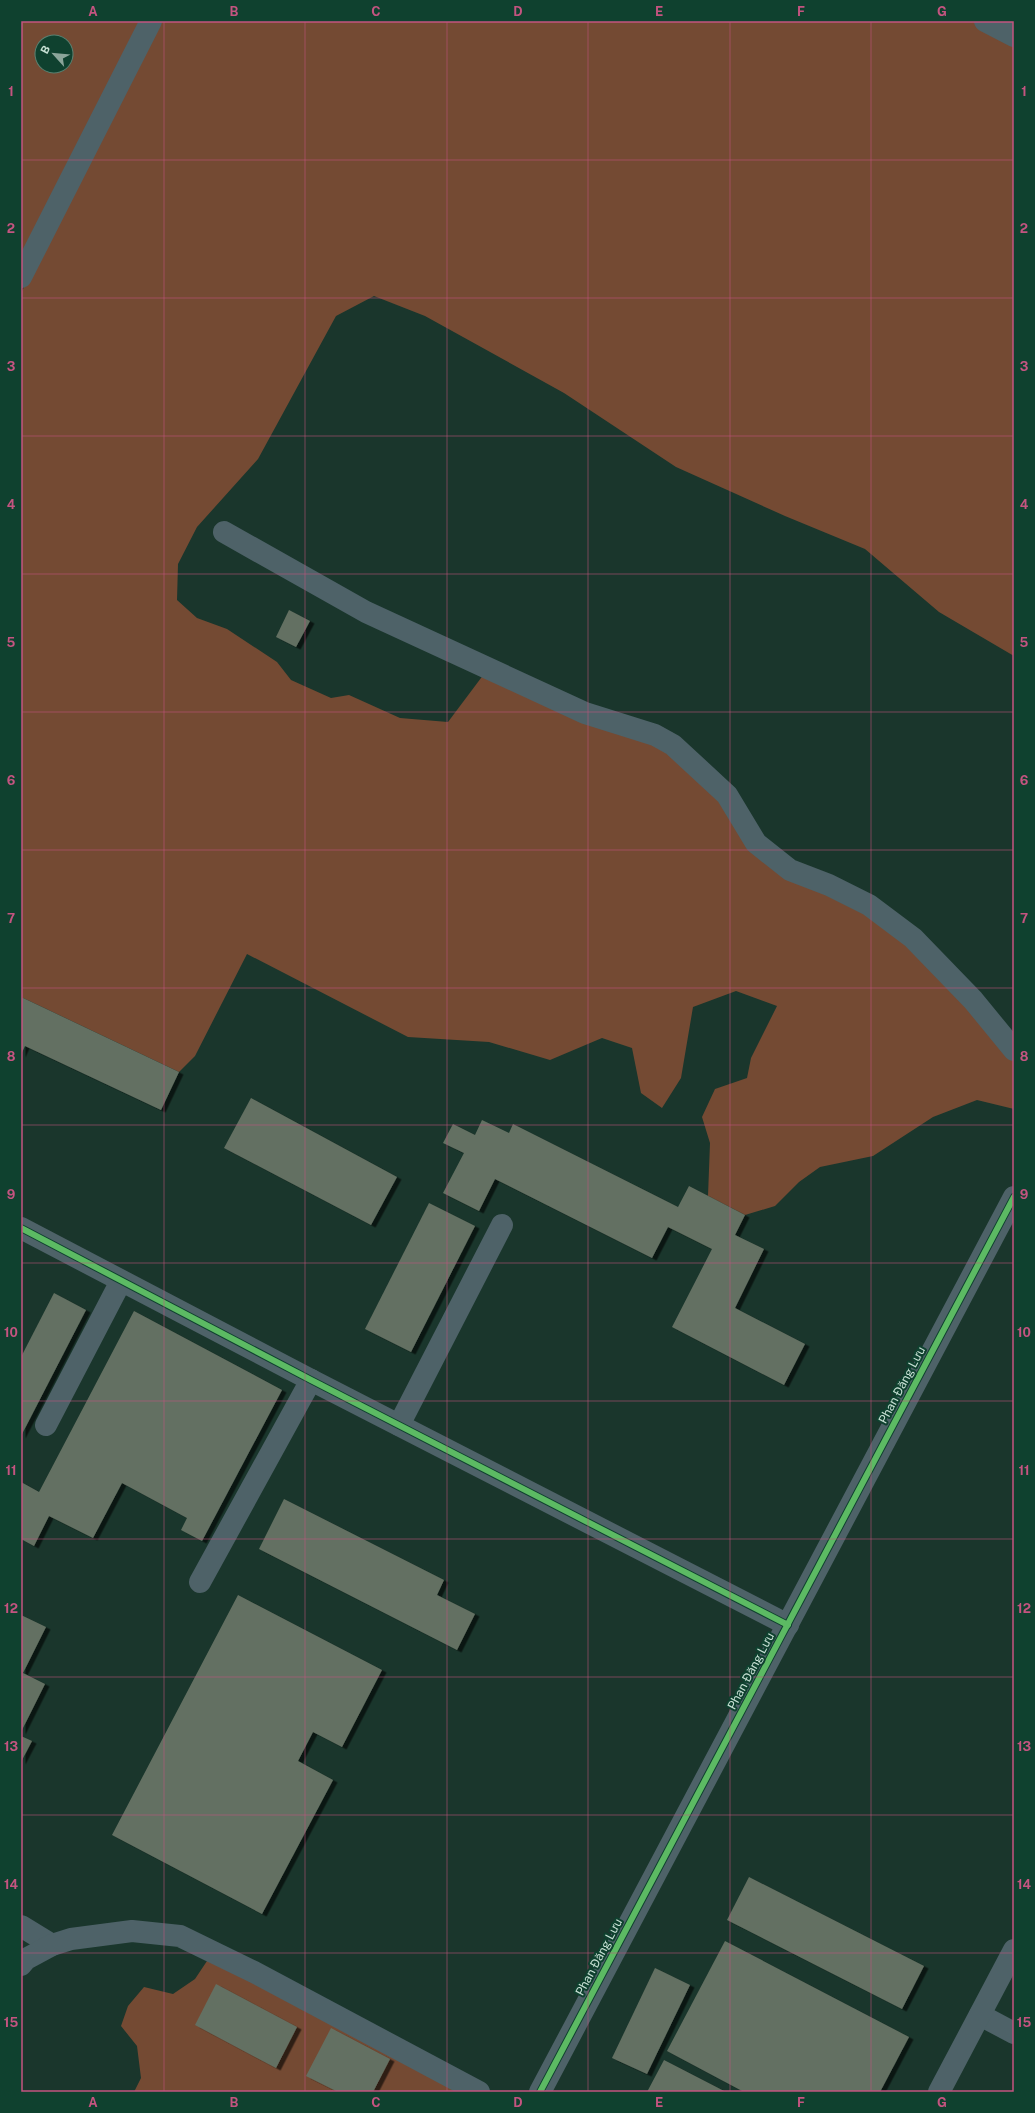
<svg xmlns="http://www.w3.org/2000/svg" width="1035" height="2113" font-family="'Public Sans',sans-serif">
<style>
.green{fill:#744a33;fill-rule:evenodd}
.building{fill:#647062;filter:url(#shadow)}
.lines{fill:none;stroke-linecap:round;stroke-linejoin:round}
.minor{stroke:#4e6268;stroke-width:22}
.cycleway-casing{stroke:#0f412f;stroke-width:8}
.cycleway{stroke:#5cba63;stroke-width:6}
.grid{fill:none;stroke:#c45480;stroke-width:1;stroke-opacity:0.55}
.labels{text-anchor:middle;stroke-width:4;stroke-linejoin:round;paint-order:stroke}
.street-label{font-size:12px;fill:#c8e1d5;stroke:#0f412f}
.neatline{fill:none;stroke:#c45480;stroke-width:1.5}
.grid-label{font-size:13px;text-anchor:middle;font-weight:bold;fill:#c45480}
</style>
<defs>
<filter id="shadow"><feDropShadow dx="4.5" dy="2.5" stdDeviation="0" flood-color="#0009"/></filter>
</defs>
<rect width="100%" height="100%" fill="#1a362c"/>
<g class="green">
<path d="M21,21h122l-122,239zM42,42h24v24h-24z"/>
<path d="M159,21h855v635l-75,-44 -74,-63 -80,-33 -109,-49 -112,-74 -139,-77 -51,-20 -38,20 -78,143 -61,68 -19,37 -1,36 20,18 30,11 50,33 14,18 40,18 18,-3 51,23 48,4 36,-48 167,66 71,59 28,47 115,64 42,32 107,117v50l-37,-9 -44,17 -60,39 -53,11 -21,15 -24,24 -30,9 -37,-19 2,-53 -8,-26 13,-28 32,-11 4,-20 26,-52 -41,-15 -43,16 -12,71 -19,30 -21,-15 -9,-45 -30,-10 -52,22 -61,-18 -81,-5 -161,-83 -52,102 -16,16 -158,-75v-704z"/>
<path d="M209,1958l254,134h-329l7,-14 -4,-32 -16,-20 7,-20 16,-19 29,7 22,-15z"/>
</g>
<g class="building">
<path d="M289,610l21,11 -14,26 -20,-10z"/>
<path d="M21,997l158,75 -18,38 -136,-64 -4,9z"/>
<path d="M251,1098l146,79 -26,48 -147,-77z"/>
<path d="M482,1120l27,13 4,-9 165,83 11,-21 56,29 -10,20 29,14 -29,59 70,36 -21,41 -112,-58 40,-78 -44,-22 -16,31 -157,-79 -16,32 -36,-18 21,-40 -21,-10 10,-19 22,11z"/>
<path d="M429,1203l46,23 -64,126 -46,-23z"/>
<path d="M54,1293l32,17 -65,126v-79z"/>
<path d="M134,1311l148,79 -80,151 -21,-11 6,-12 -65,-35 -29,55 -44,-22 -15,30 -13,-7v-57l18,10z"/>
<path d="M284,1499l160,81 -7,15 38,19 -18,36 -198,-101z"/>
<path d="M238,1595l144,75 -40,77 -29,-15 -15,29 35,19 -71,134 -150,-79z"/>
<path d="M21,1615l25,12 -23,46 22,11 -24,48z"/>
<path d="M21,1736l11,5 -11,21z"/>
<path d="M749,1877l175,89 -22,43 -175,-89z"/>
<path d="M725,1941l184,96 -29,55h-136l-77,-41z"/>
<path d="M655,1968l35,17 -43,89 -35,-16z"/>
<path d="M216,1984l81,43 -21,41 -81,-43z"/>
<path d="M331,2028l59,31 -17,33h-35l-32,-16z"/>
<path d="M664,2060l62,32h-79z"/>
</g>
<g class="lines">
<g class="minor">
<path d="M985,21l29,15"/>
<path d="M21,277l130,-256"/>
<path d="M224,532l142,80 219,101 70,22 18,10 54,50 29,48 34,27 39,15 40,20 44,33 60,62 41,50"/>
<path d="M21,1228l290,152 477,245"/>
<path d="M46,1425l75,-144"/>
<path d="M399,1425l103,-200"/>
<path d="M200,1582l111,-202"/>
<path d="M21,1926l31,19"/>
<path d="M21,1965l5,-6 26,-14 19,-6 61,-8 48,5 74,36 225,120"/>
<path d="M980,2015l34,18"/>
<path d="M540,2092l474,-895"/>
<path d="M939,2092l75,-142"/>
</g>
<g class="cycleway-casing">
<g id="cycleway">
<path d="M21,1228l290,152 477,245"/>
<path d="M540,2092l474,-895"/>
</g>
</g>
<use href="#cycleway" class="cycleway"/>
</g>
<path class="grid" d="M164,21v2071M305,21v2071M447,21v2071M588,21v2071M730,21v2071M871,21v2071M21,160h993M21,298h993M21,436h993M21,574h993M21,712h993M21,850h993M21,988h993M21,1125h993M21,1263h993M21,1401h993M21,1539h993M21,1677h993M21,1815h993M21,1953h993"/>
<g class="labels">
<g class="street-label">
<text transform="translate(902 1385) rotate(-62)" y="4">Phan Đăng Lưu</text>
<text transform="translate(751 1671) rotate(-62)" y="4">Phan Đăng Lưu</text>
<text transform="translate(599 1957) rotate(-62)" y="4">Phan Đăng Lưu</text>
</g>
</g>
<rect width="1035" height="2113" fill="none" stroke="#0f412f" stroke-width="44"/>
<g transform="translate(54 54) rotate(297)"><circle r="19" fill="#0f412f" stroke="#598171"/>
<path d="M0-3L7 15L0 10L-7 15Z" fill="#8ba59a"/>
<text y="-6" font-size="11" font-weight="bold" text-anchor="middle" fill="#c8e1d5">B</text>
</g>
<rect x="22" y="22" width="991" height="2069" class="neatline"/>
<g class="grid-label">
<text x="93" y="16">A</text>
<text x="234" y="16">B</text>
<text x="376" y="16">C</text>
<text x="518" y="16">D</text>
<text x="659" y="16">E</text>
<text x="801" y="16">F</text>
<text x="942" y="16">G</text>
<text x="11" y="96">1</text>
<text x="1024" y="96">1</text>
<text x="11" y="233">2</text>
<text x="1024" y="233">2</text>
<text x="11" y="371">3</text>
<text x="1024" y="371">3</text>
<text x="11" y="509">4</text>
<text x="1024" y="509">4</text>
<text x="11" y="647">5</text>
<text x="1024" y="647">5</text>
<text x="11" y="785">6</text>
<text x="1024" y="785">6</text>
<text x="11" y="923">7</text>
<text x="1024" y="923">7</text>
<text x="11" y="1061">8</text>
<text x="1024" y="1061">8</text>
<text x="11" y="1199">9</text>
<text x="1024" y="1199">9</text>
<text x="11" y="1337">10</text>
<text x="1024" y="1337">10</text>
<text x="11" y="1475">11</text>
<text x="1024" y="1475">11</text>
<text x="11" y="1613">12</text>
<text x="1024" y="1613">12</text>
<text x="11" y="1751">13</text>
<text x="1024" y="1751">13</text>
<text x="11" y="1889">14</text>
<text x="1024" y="1889">14</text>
<text x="11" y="2027">15</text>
<text x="1024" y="2027">15</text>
<text x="93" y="2107">A</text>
<text x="234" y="2107">B</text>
<text x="376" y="2107">C</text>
<text x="518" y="2107">D</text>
<text x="659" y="2107">E</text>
<text x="801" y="2107">F</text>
<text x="942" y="2107">G</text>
</g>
</svg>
